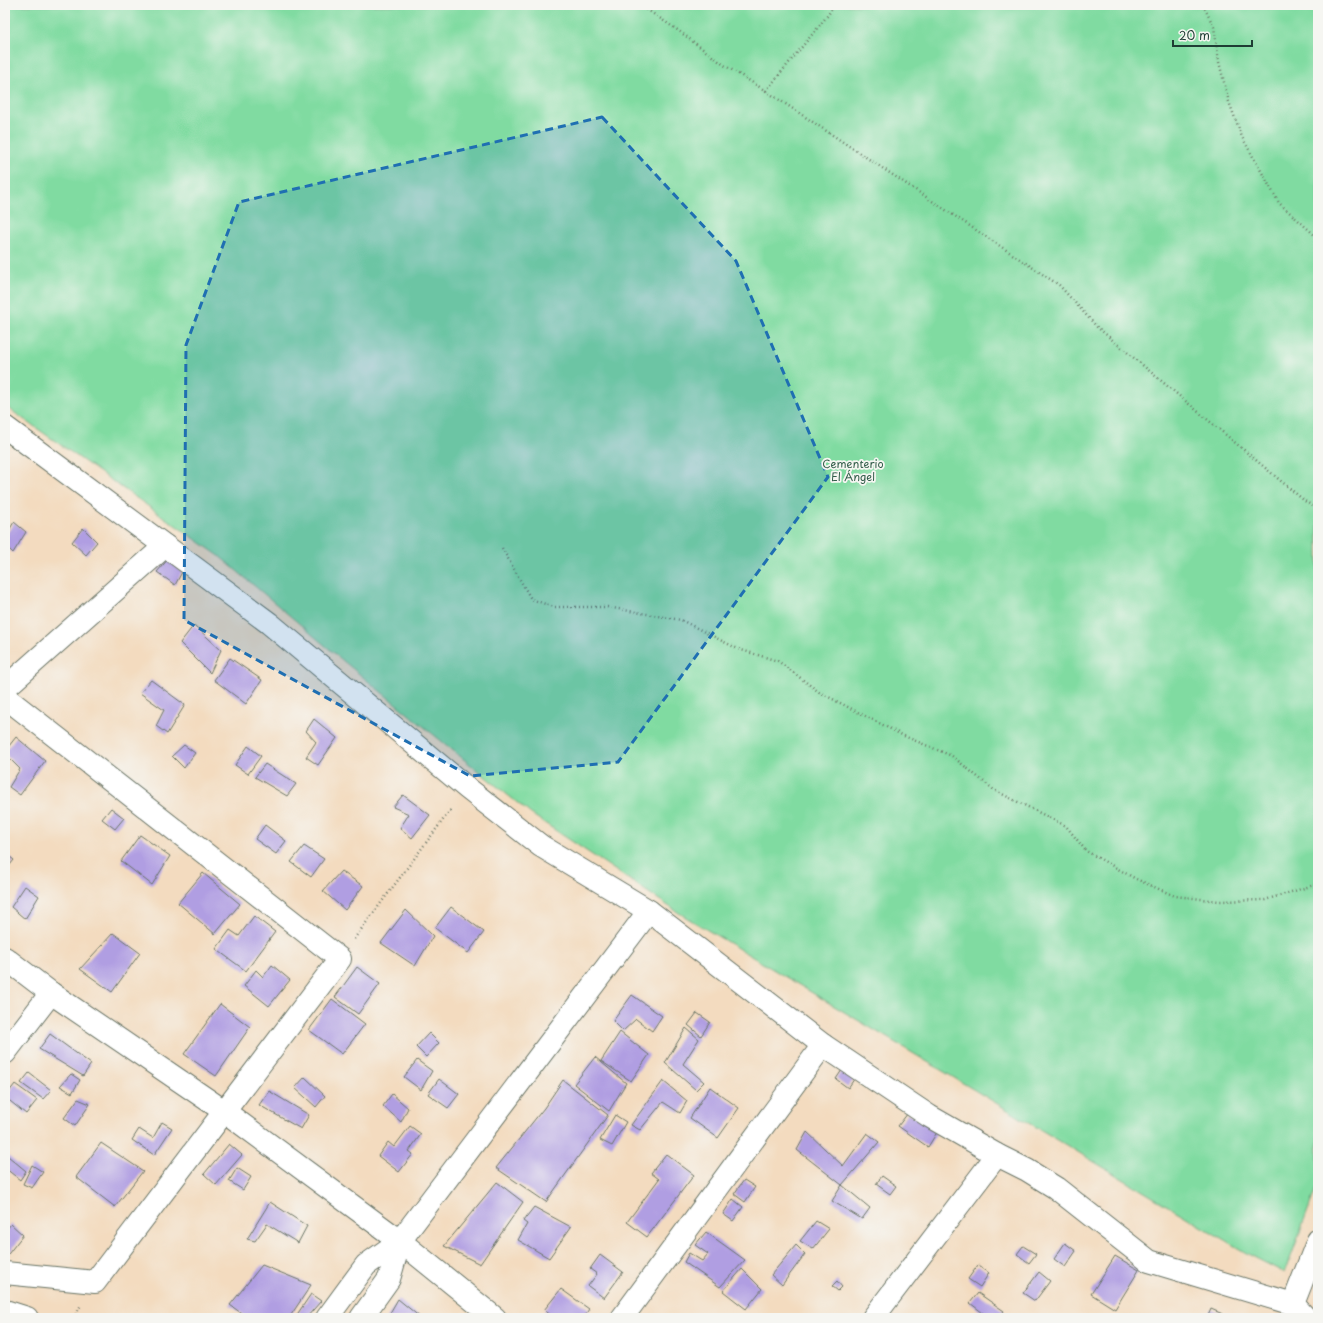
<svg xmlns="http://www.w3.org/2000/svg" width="1323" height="1323" font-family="'Playpen Sans',sans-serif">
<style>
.green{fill:#80dba1;stroke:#508c6a}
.building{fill:#b09ee2}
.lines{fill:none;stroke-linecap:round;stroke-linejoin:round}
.street-casing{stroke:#697465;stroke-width:24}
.path{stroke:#697465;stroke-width:2.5;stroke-dasharray:1 3;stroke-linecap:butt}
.street{stroke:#fff;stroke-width:22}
.marked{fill:#1f6fb2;fill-opacity:0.2;stroke:#1f6fb2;stroke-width:3;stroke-dasharray:8 5;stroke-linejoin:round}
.labels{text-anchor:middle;stroke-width:3.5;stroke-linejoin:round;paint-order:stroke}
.park-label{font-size:11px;fill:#325d4a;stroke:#f6f6f2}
</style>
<rect width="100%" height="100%" fill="#f6f6f2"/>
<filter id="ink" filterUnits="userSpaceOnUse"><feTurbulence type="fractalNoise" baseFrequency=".025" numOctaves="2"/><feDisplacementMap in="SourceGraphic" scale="8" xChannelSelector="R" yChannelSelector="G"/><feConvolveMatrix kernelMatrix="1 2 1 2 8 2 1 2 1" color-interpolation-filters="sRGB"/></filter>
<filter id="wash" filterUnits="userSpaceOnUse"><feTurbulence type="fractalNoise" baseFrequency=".012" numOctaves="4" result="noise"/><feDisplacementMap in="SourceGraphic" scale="16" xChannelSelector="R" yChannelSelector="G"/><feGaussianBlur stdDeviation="0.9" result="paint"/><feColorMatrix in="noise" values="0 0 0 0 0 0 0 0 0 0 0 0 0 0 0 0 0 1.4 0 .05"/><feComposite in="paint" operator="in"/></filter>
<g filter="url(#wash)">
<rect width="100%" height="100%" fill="#f3dbbf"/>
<path class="green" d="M5,5h1313v1178l-33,90 -37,-19 -569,-341 -148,-99 -184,-150 -129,-109 -213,-149z"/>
<g id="blocks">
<g class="building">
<path d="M14,522l12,10 -13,21 -8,-8v-8z"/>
<path d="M83,528l14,14 -11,13 -14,-13z"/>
<path d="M169,558l13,14 -7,13 -18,-13z"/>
<path d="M194,625l27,25 -11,23 -30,-30z"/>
<path d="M230,658l32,22 -16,24 -32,-24z"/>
<path d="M151,680l34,25 -18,29 -11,-8 8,-16 -24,-17z"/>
<path d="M314,719l23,19 -19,27 -12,-8 10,-15 -10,-11z"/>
<path d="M16,737l29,24 -25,34 -11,-8 11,-18 -15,-15v-3z"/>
<path d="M184,745l11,8 -11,15 -12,-12z"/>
<path d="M248,746l13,10 -13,18 -13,-9z"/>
<path d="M265,764l31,20 -9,12 -32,-19z"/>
<path d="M403,795l27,20 -18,23 -12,-10 9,-14 -16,-7z"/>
<path d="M111,808l13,10 -9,11 -13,-10z"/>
<path d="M265,825l21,16 -10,13 -21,-15z"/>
<path d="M140,835l30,21 -18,29 -31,-24z"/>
<path d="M304,846l20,13 -13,18 -20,-15z"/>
<path d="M5,853l9,7 -9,11z"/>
<path d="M341,871l22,15 -18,24 -22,-19z"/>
<path d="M203,873l37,31 -25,30 -37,-31z"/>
<path d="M25,886l14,10 -14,23 -14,-12z"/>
<path d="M451,907l33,25 -16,21 -33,-25z"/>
<path d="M406,910l27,26 -18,30 -34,-23z"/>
<path d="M254,916l21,16 -29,39 -30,-22 14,-19 9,6z"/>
<path d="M113,933l27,20 -28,39 -32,-23z"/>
<path d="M272,965l18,15 -21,26 -25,-20 12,-16 7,7z"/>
<path d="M357,967l23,17 -22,30 -23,-17z"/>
<path d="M632,995l30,21 -10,15 -16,-12 -13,12 -10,-10z"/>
<path d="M332,999l33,25 -23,30 -33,-24z"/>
<path d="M220,1004l30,23 -34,49 -32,-22z"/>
<path d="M697,1013l13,9 -9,14 -13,-11z"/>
<path d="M686,1028l13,11 -16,25 21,18 -8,8 -31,-27z"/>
<path d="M620,1032l29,23 -18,26 -30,-20z"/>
<path d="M429,1033l10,10 -13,14 -10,-10z"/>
<path d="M50,1034l41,30 -8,12 -44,-27z"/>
<path d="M595,1057l31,26 -17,28 -35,-27z"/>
<path d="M417,1060l15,11 -11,19 -17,-13z"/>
<path d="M844,1067l13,8 -9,13 -12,-9z"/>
<path d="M29,1073l22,17 -8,9 -22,-16z"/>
<path d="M71,1074l9,6 -8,13 -12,-7z"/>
<path d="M305,1077l20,19 -9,11 -21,-19z"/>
<path d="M439,1079l20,15 -11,14 -20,-14z"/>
<path d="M563,1080l45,35 -62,87 -50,-34 48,-60z"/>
<path d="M663,1081l24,20 -7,12 -17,-11 -23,28 -9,-5z"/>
<path d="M15,1084l22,16 -11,14 -21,-17z"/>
<path d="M710,1087l29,21 -21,30 -28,-20z"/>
<path d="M269,1091l40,24 -8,14 -42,-24z"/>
<path d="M392,1094l16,14 -7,14 -18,-16z"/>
<path d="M78,1099l12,5 -15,22 -11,-8z"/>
<path d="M908,1113l31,16 -11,18 -30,-21z"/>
<path d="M615,1115l11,7 -14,24 -12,-6z"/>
<path d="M162,1122l10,6 -18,27 -22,-15 7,-11 14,9z"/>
<path d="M410,1126l11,8 -12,17 4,3 -14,18 -21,-16 10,-14 6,5z"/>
<path d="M807,1132l36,34 24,-33 12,9 -37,43 28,23 -8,11 -30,-18 10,-16 -45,-35z"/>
<path d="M101,1143l42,28 -28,36 -39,-30z"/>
<path d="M229,1144l13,11 -26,30 -12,-11z"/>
<path d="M666,1154l28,21 -47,62 -20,-15 32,-43 -8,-6z"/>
<path d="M8,1156l18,15 -6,9 -15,-12v-7z"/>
<path d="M32,1165l11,7 -11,16 -9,-4z"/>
<path d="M237,1168l14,9 -8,13 -14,-9z"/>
<path d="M882,1176l14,10 -6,8 -14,-10z"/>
<path d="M744,1180l11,7 -10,15 -11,-8z"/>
<path d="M497,1182l26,20 -43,62 -36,-18z"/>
<path d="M733,1199l10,8 -10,14 -10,-7z"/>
<path d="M270,1202l37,24 -9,17 -31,-19 -12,17 -8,-2z"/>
<path d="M534,1207l37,20 -22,31 -31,-18 9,-16 -4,-3z"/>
<path d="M816,1221l13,8 -16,20 -13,-8z"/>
<path d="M11,1224l12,11 -18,23v-27z"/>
<path d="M706,1232l39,28 -25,27 -36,-25 5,-9 13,8 6,-7 -13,-9z"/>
<path d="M1065,1243l11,8 -11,16 -11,-8z"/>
<path d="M796,1245l9,9 -23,31 -11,-10z"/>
<path d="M1023,1246l13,8 -7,9 -12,-9z"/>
<path d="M600,1255l23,17 -19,26 -16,-12 9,-12 -7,-5z"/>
<path d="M1115,1256l24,14 -24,39 -24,-15z"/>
<path d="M262,1265l49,20 -22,33h-41l-18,-13z"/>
<path d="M978,1265l11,8 -9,14 -12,-8z"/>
<path d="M742,1269l20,20 -16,20 -23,-18z"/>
<path d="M1039,1272l11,9 -15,20 -12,-8z"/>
<path d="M837,1281l5,6 -4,4 -6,-5z"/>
<path d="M561,1289l28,20 -6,9h-28l-11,-8z"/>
<path d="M978,1293l26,18 -5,7h-20l4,-5 -13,-10z"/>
<path d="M311,1294l10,7 -15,17h-6l-4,-2z"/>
<path d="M398,1299l23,19h-34z"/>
<path d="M1211,1309l14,6 -1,3h-17z"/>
</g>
</g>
</g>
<g filter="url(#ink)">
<use href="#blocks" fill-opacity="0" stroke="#697465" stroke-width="1"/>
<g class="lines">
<g class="street-casing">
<g id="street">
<path d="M5,427l264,196 198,165 74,58 108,65 174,134 106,71 68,39 30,15 29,18 93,73 144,43 13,14"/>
<path d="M5,688l160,-142"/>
<path d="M5,697l335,262 -245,323 -90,-9"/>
<path d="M5,958l46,35 173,118 176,130 95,77"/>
<path d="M5,1053l46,-60"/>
<path d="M1293,1304l25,-64"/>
<path d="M5,1311l22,7"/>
<path d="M327,1318l39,-53 34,-24 249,-330"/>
<path d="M361,1318l28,-39 11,-38"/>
<path d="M622,1318l201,-273"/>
<path d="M873,1318l124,-163"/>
</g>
</g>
<g class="path">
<path d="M640,5l39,26 45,34 42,26 293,194 38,42 209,175 12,7"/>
<path d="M1203,5l11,22 5,35 10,40 13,35 37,66 39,35"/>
<path d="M766,91l62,-76 6,-10"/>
<path d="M502,548l29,51 23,8h53l74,13 57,29 40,12 41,31 85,44 48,20 42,34 72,36 20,25 50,28 39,17 44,5 46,-1 49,-15 4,-2"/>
<path d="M354,939l98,-131"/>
<path d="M74,1318l7,-13"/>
</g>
<use href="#street" class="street"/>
</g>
</g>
<path class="marked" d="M602,117l134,144 92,216 -210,285 -148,14 -286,-156 2,-275 53,-143z"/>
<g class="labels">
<g class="park-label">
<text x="853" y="468">Cementerio<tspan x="853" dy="13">El Ángel</tspan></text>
</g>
</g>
<rect width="1323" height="1323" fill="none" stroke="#f6f6f2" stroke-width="20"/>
<path d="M1173 40v6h79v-6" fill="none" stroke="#1f3d34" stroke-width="2"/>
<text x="1179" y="40" font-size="12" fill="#1f3d34" stroke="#f6f6f2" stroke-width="3" paint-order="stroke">20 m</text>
</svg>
